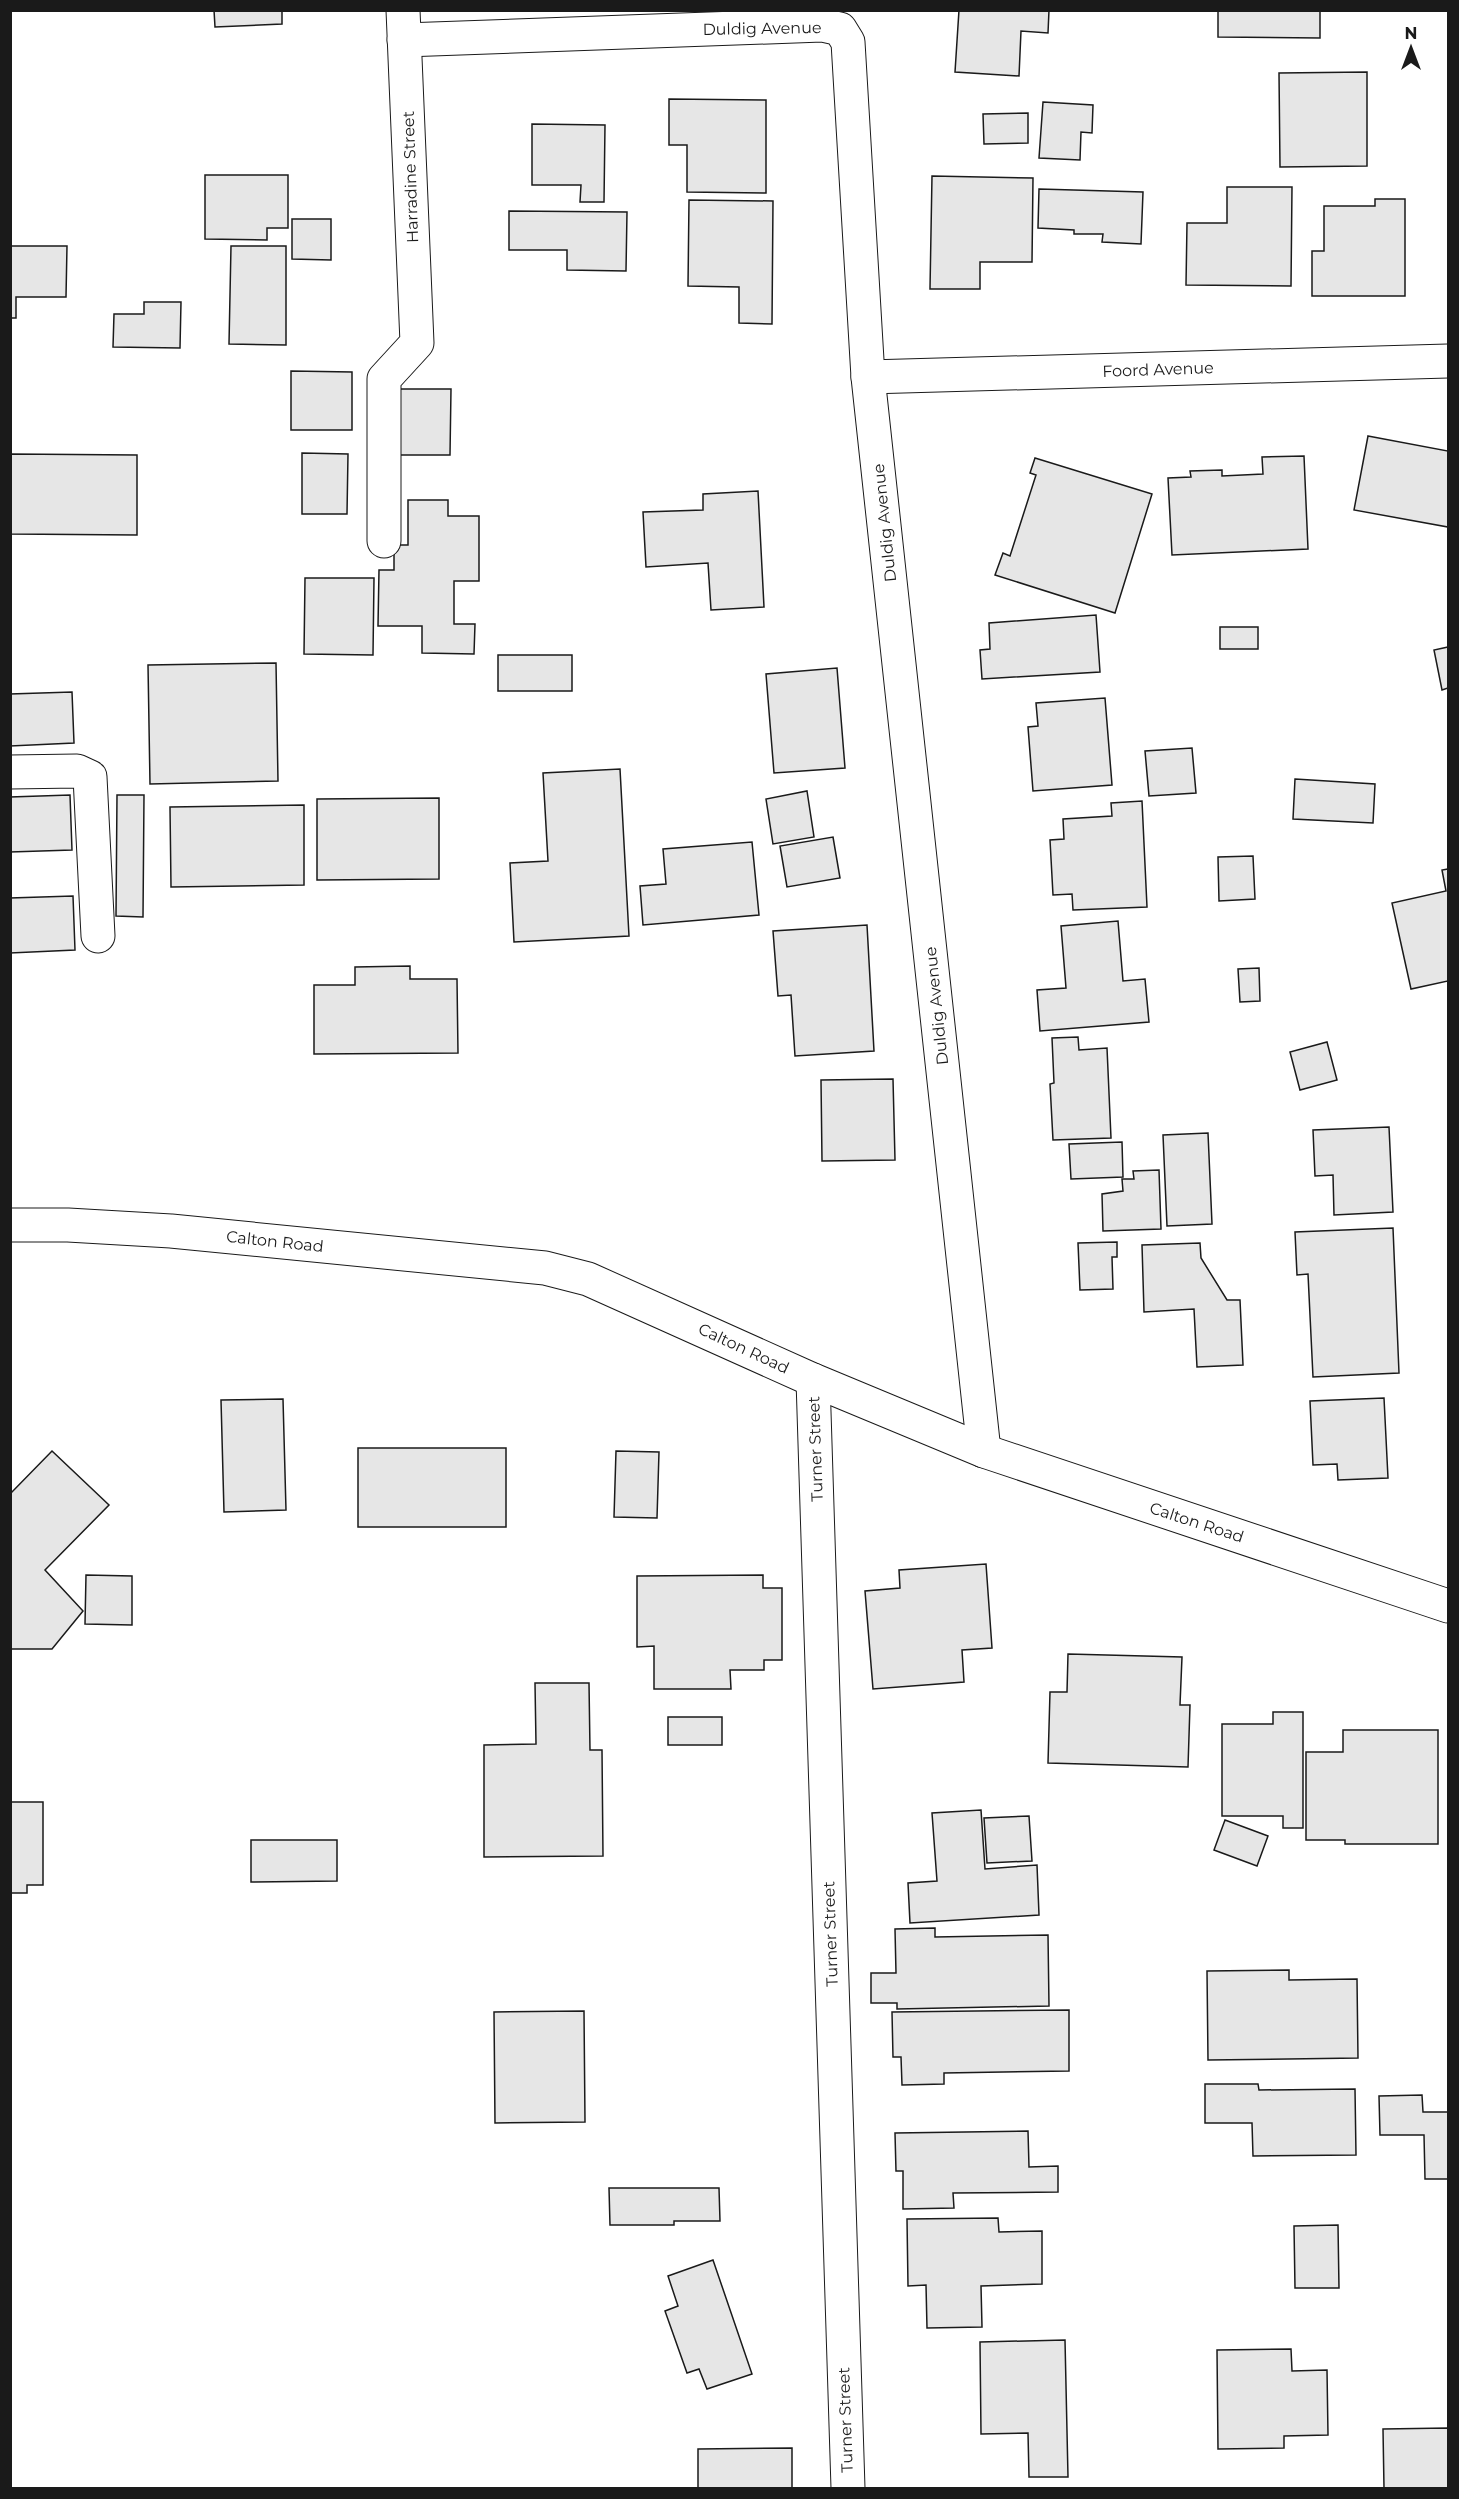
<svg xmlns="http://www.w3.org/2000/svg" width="1459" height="2499" font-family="Montserrat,sans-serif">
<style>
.building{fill:#e6e6e6;stroke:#1a1a1a;stroke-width:1.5}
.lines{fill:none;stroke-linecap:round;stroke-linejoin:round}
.minor-casing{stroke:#1a1a1a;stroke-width:35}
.major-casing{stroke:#1a1a1a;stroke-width:35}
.minor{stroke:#fff;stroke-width:33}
.major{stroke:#fff;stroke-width:33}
.labels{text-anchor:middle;stroke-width:4.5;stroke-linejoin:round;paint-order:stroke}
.street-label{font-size:16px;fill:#1a1a1a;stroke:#fff}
</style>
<rect width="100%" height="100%" fill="#fff"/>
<g class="building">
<path d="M214,10h68v14l-67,3z"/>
<path d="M959,10h90l-1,23 -27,-2 -2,45 -64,-4z"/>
<path d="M1218,10h102v28l-102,-1z"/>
<path d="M1367,72v94l-87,1 -1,-94z"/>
<path d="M669,99l97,1v93l-79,-1v-47h-18z"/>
<path d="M1043,102l50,3 -1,28 -11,-1 -1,28 -41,-2z"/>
<path d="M1028,113v30l-44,1 -1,-30z"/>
<path d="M532,124l73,1 -1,77h-24l1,-17h-49z"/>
<path d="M205,175h83v53h-21v12l-62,-1z"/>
<path d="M932,176l101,2 -1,84h-52v27h-50z"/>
<path d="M1227,187h65l-1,99 -105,-1 1,-62h40z"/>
<path d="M1039,189l104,3 -2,52 -39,-2 1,-8h-29v-4l-36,-2z"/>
<path d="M1375,199h30v97h-93v-45h12v-45h51z"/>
<path d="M689,200l84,1 -1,123 -33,-1v-36l-51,-1z"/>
<path d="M509,211l118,1 -1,59 -59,-1v-20h-58z"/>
<path d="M292,219h39v41l-39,-1z"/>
<path d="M10,246h57l-1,51h-50v21h-6z"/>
<path d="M231,246h55v99l-57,-1z"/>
<path d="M144,302h37l-1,46 -67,-1 1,-33h30z"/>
<path d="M291,371l61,1v58h-61z"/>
<path d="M393,389h58l-1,66h-57z"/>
<path d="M1368,436l80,15v76l-94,-17z"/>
<path d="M302,453l46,1 -1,60h-45z"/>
<path d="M10,454l127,1v80l-127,-1z"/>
<path d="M1304,456l4,93 -136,6 -4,-77 23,-1 -1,-6 32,-1v6l41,-2 -1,-17z"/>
<path d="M1035,458l117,36 -37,119 -120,-38 8,-22 7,3 26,-81 -6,-2z"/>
<path d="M758,491l6,116 -53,3 -3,-47 -62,4 -3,-55 60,-2v-16z"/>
<path d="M408,500h40v16h31v65h-25v43h21l-1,30 -52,-1v-27h-44l1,-56h15v-25h14z"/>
<path d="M305,578h69l-1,77 -69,-1z"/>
<path d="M1096,615l4,57 -118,7 -2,-29 10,-1 -1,-26z"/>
<rect x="1220" y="627" width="38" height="22"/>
<path d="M1448,647v41l-6,2 -8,-40z"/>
<rect x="498" y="655" width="74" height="36"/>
<path d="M276,663l2,118 -128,3 -2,-119z"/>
<path d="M837,668l8,100 -71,5 -8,-99z"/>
<path d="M72,692l2,51 -64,3v-52z"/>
<path d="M1105,698l7,87 -79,6 -5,-64 10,-1 -2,-23z"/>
<path d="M1192,748l4,45 -47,3 -4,-45z"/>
<path d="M620,769l9,167 -115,6 -4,-79 38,-2 -5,-88z"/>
<path d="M1295,779l80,5 -2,39 -80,-4z"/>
<path d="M807,791l7,46 -41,7 -7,-45z"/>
<path d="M70,795l2,55 -62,2v-55z"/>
<path d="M117,795h27l-1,122 -27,-1z"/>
<path d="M439,798v81l-122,1v-81z"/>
<path d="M1142,801l5,106 -74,3 -1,-16 -19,1 -3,-55 14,-1 -1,-20 49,-3 -1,-13z"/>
<path d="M304,805v80l-133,2 -1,-80z"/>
<path d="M833,837l7,41 -53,9 -7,-41z"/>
<path d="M752,842l7,73 -116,10 -3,-39 26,-2 -3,-35z"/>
<path d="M1253,856l2,43 -36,2 -1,-44z"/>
<path d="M1448,869v112l-37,8 -19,-86 54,-12 -4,-21z"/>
<path d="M73,896l2,54 -65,3v-55z"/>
<path d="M1118,921l5,60 22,-2 4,43 -109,9 -3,-41 29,-2 -5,-62z"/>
<path d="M867,925l7,126 -79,5 -4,-61 -13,1 -5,-65z"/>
<path d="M410,966v13h47l1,74 -144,1v-69h41v-18z"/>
<path d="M1259,968l1,33 -20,1 -2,-33z"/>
<path d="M1078,1037l1,13 28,-2 4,90 -58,2 -3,-56 4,-1 -2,-45z"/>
<path d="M1327,1042l10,38 -37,10 -10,-38z"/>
<path d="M893,1079l2,81 -73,1 -1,-81z"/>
<path d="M1389,1127l4,85 -59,3 -1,-40 -18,1 -2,-46z"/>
<path d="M1208,1133l4,91 -45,2 -4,-91z"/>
<path d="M1122,1142l1,35 -52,2 -2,-35z"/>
<path d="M1159,1170l2,59 -58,2 -1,-37 21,-3 -1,-12h12l-1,-8z"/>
<path d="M1393,1228l6,145 -86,4 -5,-103 -11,1 -2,-43z"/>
<path d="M1117,1242v15h-5l1,32 -33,1 -2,-47z"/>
<path d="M1200,1243l1,15 26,42h13l3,65 -46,2 -3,-58 -50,3 -2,-67z"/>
<path d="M1384,1398l4,80 -50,2 -1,-16 -24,1 -3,-64z"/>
<path d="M283,1399l3,111 -62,2 -3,-112z"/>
<rect x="358" y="1448" width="148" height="79"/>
<path d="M52,1451l57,54 -64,65 38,41 -31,38h-42v-155z"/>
<path d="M616,1451l43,1 -2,66 -43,-1z"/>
<path d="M986,1564l6,84 -30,2 2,32 -91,7 -8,-98 35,-3 -1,-18z"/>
<path d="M86,1575l46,1v49l-47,-1z"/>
<path d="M763,1575v13h19v72h-18v10h-34l1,19h-77v-43l-17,1v-71z"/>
<path d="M1068,1654l114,3 -2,48h10l-2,62 -140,-4 2,-71h17z"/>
<path d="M535,1683h54l1,67h12l1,106 -119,1v-112l52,-1z"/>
<path d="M1273,1712h30v116h-20v-12h-61v-92h51z"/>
<rect x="668" y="1717" width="54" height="28"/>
<path d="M1343,1730h95v114h-93v-4h-39v-88h37z"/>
<path d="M10,1802h33v83h-16v8h-17z"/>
<path d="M981,1810l4,59 52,-4 2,50 -129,8 -2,-40 29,-2 -5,-68z"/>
<path d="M1029,1816l3,45 -45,2 -3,-45z"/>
<path d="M1225,1820l43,16 -11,30 -43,-16z"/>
<path d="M251,1840h86v41l-86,1z"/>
<path d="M935,1928v9l113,-2 1,71 -152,3v-6h-26v-30h25l-1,-44z"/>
<path d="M1289,1970v10l68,-1 1,79 -150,2 -1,-89z"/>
<path d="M1069,2010v61l-125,2v11l-42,1 -1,-28h-8l-1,-45z"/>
<path d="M584,2011l1,111 -90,1 -1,-111z"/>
<path d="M1205,2084h53l1,6 96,-1 1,66 -103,1 -1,-33h-47z"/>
<path d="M1422,2095l1,17h25v67h-23l-1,-44h-44l-1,-39z"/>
<path d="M1028,2131l1,36 29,-1v26l-105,1 1,15 -51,1v-38h-7l-1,-38z"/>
<path d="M609,2188h110l1,33h-46v4h-64z"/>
<path d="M998,2218l1,14 43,-1v53l-61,2 1,41 -55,1 -1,-43 -18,1 -1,-67z"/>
<path d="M1338,2225l1,63h-44l-1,-62z"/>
<path d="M713,2260l39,114 -45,15 -8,-20 -12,4 -22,-62 13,-5 -10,-30z"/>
<path d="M1065,2340l3,137h-39l-1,-44 -47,1 -1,-92z"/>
<path d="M1291,2349l1,22 35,-1 1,65 -44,1v12l-66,1 -1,-99z"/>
<path d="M1448,2428v60h-64l-1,-59z"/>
<path d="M792,2448v40h-94v-39z"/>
</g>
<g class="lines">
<g class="minor-casing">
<g id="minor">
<path d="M404,40l418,-15 18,4 8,13 20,335 116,1074"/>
<path d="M868,377l580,-16"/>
<path d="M384,541v-162l33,-36 -14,-333"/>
<path d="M10,772l67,-1 13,6 8,159"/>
<path d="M813,1380l35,1108"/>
</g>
</g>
<g class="major-casing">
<path id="major" d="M10,1225h58l103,6 374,37 43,11 225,101 171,71 464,155"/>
</g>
<use href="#minor" class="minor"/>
<use href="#major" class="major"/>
</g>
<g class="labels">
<g class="street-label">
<text transform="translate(762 28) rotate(-1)" y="6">Duldig Avenue</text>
<text transform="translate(410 177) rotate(-92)" y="6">Harradine Street</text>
<text transform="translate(1158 369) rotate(-2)" y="6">Foord Avenue</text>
<text transform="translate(884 523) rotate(-96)" y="6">Duldig Avenue</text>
<text transform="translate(936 1006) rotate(-96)" y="6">Duldig Avenue</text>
<text transform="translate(275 1241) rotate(6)" y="6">Calton Road</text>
<text transform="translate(744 1348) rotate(25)" y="6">Calton Road</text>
<text transform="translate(815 1449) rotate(-92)" y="6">Turner Street</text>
<text transform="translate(1197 1522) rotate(18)" y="6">Calton Road</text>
<text transform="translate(830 1934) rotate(-92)" y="6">Turner Street</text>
<text transform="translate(845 2420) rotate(-92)" y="6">Turner Street</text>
</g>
</g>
<rect width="1459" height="2499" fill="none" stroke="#1a1a1a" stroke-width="24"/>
<g transform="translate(1411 48)" stroke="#ffffff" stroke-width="4.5" paint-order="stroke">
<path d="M0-4.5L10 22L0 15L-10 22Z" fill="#1a1a1a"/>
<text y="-9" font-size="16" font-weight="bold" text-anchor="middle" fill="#1a1a1a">N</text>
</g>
</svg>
